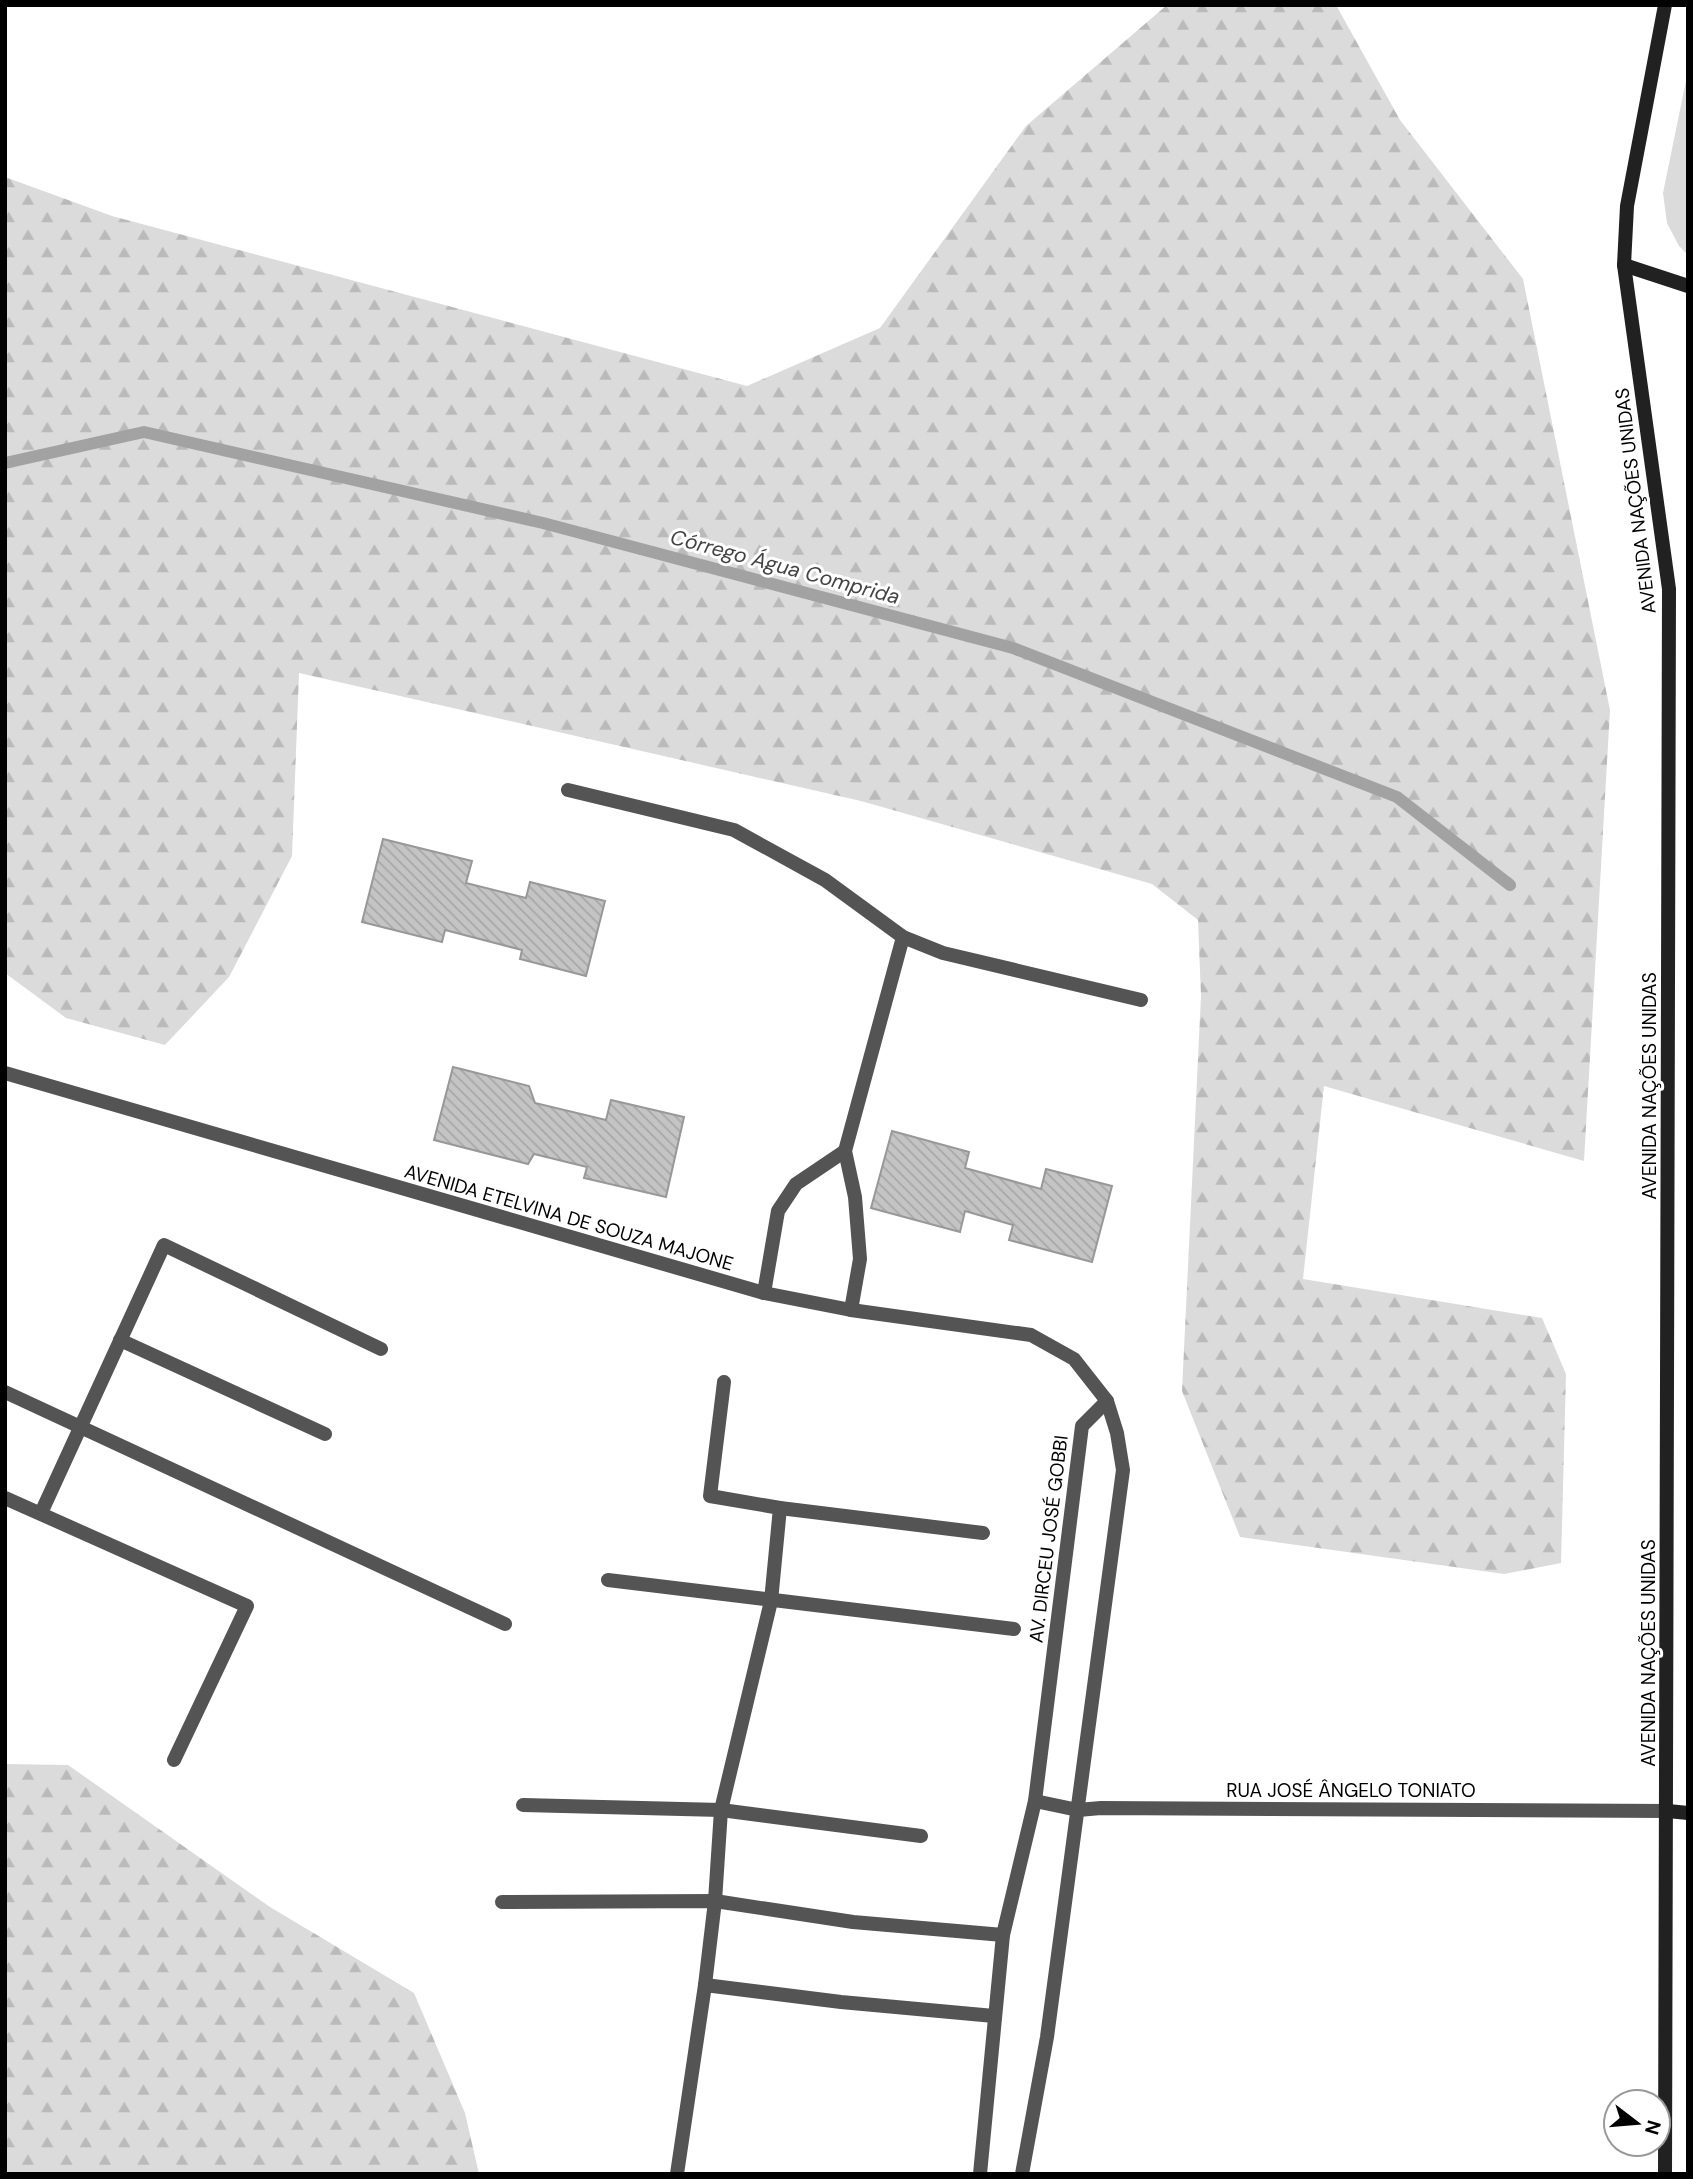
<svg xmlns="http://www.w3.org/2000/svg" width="1693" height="2179" font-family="'DM Sans',sans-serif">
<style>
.grass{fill:#dbdbdb}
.forest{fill:url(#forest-firs)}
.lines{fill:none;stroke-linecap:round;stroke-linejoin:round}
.stream{stroke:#a2a2a2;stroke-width:12}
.building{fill:url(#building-back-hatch);stroke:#989898;stroke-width:2}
.service{stroke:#545454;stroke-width:14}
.minor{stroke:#545454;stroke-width:14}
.secondary{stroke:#212121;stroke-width:14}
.labels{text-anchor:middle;stroke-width:6;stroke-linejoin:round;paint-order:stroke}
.street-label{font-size:19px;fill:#000;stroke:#fff}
.water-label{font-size:21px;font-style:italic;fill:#434343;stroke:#fff}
</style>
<defs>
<pattern id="forest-firs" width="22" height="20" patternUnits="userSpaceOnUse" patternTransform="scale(1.75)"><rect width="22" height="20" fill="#dbdbdb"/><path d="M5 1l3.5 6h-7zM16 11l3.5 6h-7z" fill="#bababa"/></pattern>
<pattern id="building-back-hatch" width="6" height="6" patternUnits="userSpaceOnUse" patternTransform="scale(1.75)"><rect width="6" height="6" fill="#c4c4c4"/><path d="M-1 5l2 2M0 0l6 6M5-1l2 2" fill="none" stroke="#a7a7a7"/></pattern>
</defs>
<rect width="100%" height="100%" fill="#fff"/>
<path class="grass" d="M1688,71v184l-9,-9 -12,-23 -4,-30z"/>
<g class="forest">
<path d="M1167,5h169l64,115 123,159 87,431 -26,451 -260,-75 -21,193 239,39 24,56 -5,189 -57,11 -264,-37 -58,-146 19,-395 -3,-76 -46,-36 -291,-83 -562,-128 -7,183 -63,121 -64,68 -99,-27 -61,-45v-796l107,39 635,170 133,-58 146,-202z"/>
<path d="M5,1764l63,1 202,142 144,86 51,120 14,61h-474z"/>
</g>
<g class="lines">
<path class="stream" d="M5,463l139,-31 399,91 470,125 384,149 113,88"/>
</g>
<g class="building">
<path d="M383,839l89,22 -6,22 60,15 4,-16 75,19 -19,75 -66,-17 2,-9 -77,-20 -3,12 -80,-20z"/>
<path d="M453,1067l76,19 6,17 71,17 5,-20 73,17 -18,80 -82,-19 3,-11 -53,-13 -6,10 -94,-24z"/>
<path d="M892,1131l77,21 -4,16 76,21 5,-20 66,17 -20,76 -83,-22 4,-15 -48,-14 -5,21 -89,-24z"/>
</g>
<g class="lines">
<g class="service">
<path d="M568,790l166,40 91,50 78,57 40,16 198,47"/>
<path d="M764,1293l14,-82 18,-27 49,-33"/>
<path d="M851,1310l9,-51 -5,-62 -10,-46 58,-214"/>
<path d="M120,1340l205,94"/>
<path d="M724,1382l-14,114 70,12 203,25"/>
<path d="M5,1392l500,232"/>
<path d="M5,1498l242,108 -73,154"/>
<path d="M41,1513l123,-268 217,104"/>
<path d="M608,1580l406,49"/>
<path d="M523,1805l198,5 200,26"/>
<path d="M502,1902l213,-1 138,21 150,13"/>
<path d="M705,1985l136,17 153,14"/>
<path d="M677,2174l28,-189 10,-84 6,-91 50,-209 9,-93"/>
</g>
<g class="minor">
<path d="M5,1073l759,220 87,17 180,25 43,24 33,42 10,32 6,37 -76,567 -25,137"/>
<path d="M1035,1801l43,9 23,-2 567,3"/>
<path d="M980,2174l23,-239 32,-134 47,-375 25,-25"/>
</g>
<g class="secondary">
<path d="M1665,5l-38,201 -3,59 45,324 -4,1585"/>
<path d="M1624,265l64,21"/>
<path d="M1668,1811l20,2"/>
</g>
</g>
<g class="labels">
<g class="street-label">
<text transform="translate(1635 501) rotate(-97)" y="7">AVENIDA NAÇÕES UNIDAS</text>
<text transform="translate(1649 1086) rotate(-90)" y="7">AVENIDA NAÇÕES UNIDAS</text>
<text transform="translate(569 1217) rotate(16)" y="7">AVENIDA ETELVINA DE SOUZA MAJONE</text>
<text transform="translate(1048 1539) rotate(-83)" y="7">AV. DIRCEU JOSÉ GOBBI</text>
<text transform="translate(1648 1653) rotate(-90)" y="7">AVENIDA NAÇÕES UNIDAS</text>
<text x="1351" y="1797">RUA JOSÉ ÂNGELO TONIATO</text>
</g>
<g class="water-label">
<text transform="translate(785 567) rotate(15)" y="7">Córrego Água Comprida</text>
</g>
</g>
<rect width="1693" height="2179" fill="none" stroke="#000000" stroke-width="14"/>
<g transform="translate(1637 2123) rotate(106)"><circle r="33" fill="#ffffff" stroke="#999999" stroke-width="2"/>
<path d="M0-5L12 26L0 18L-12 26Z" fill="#000000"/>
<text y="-10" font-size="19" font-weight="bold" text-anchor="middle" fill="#000000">N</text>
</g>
</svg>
